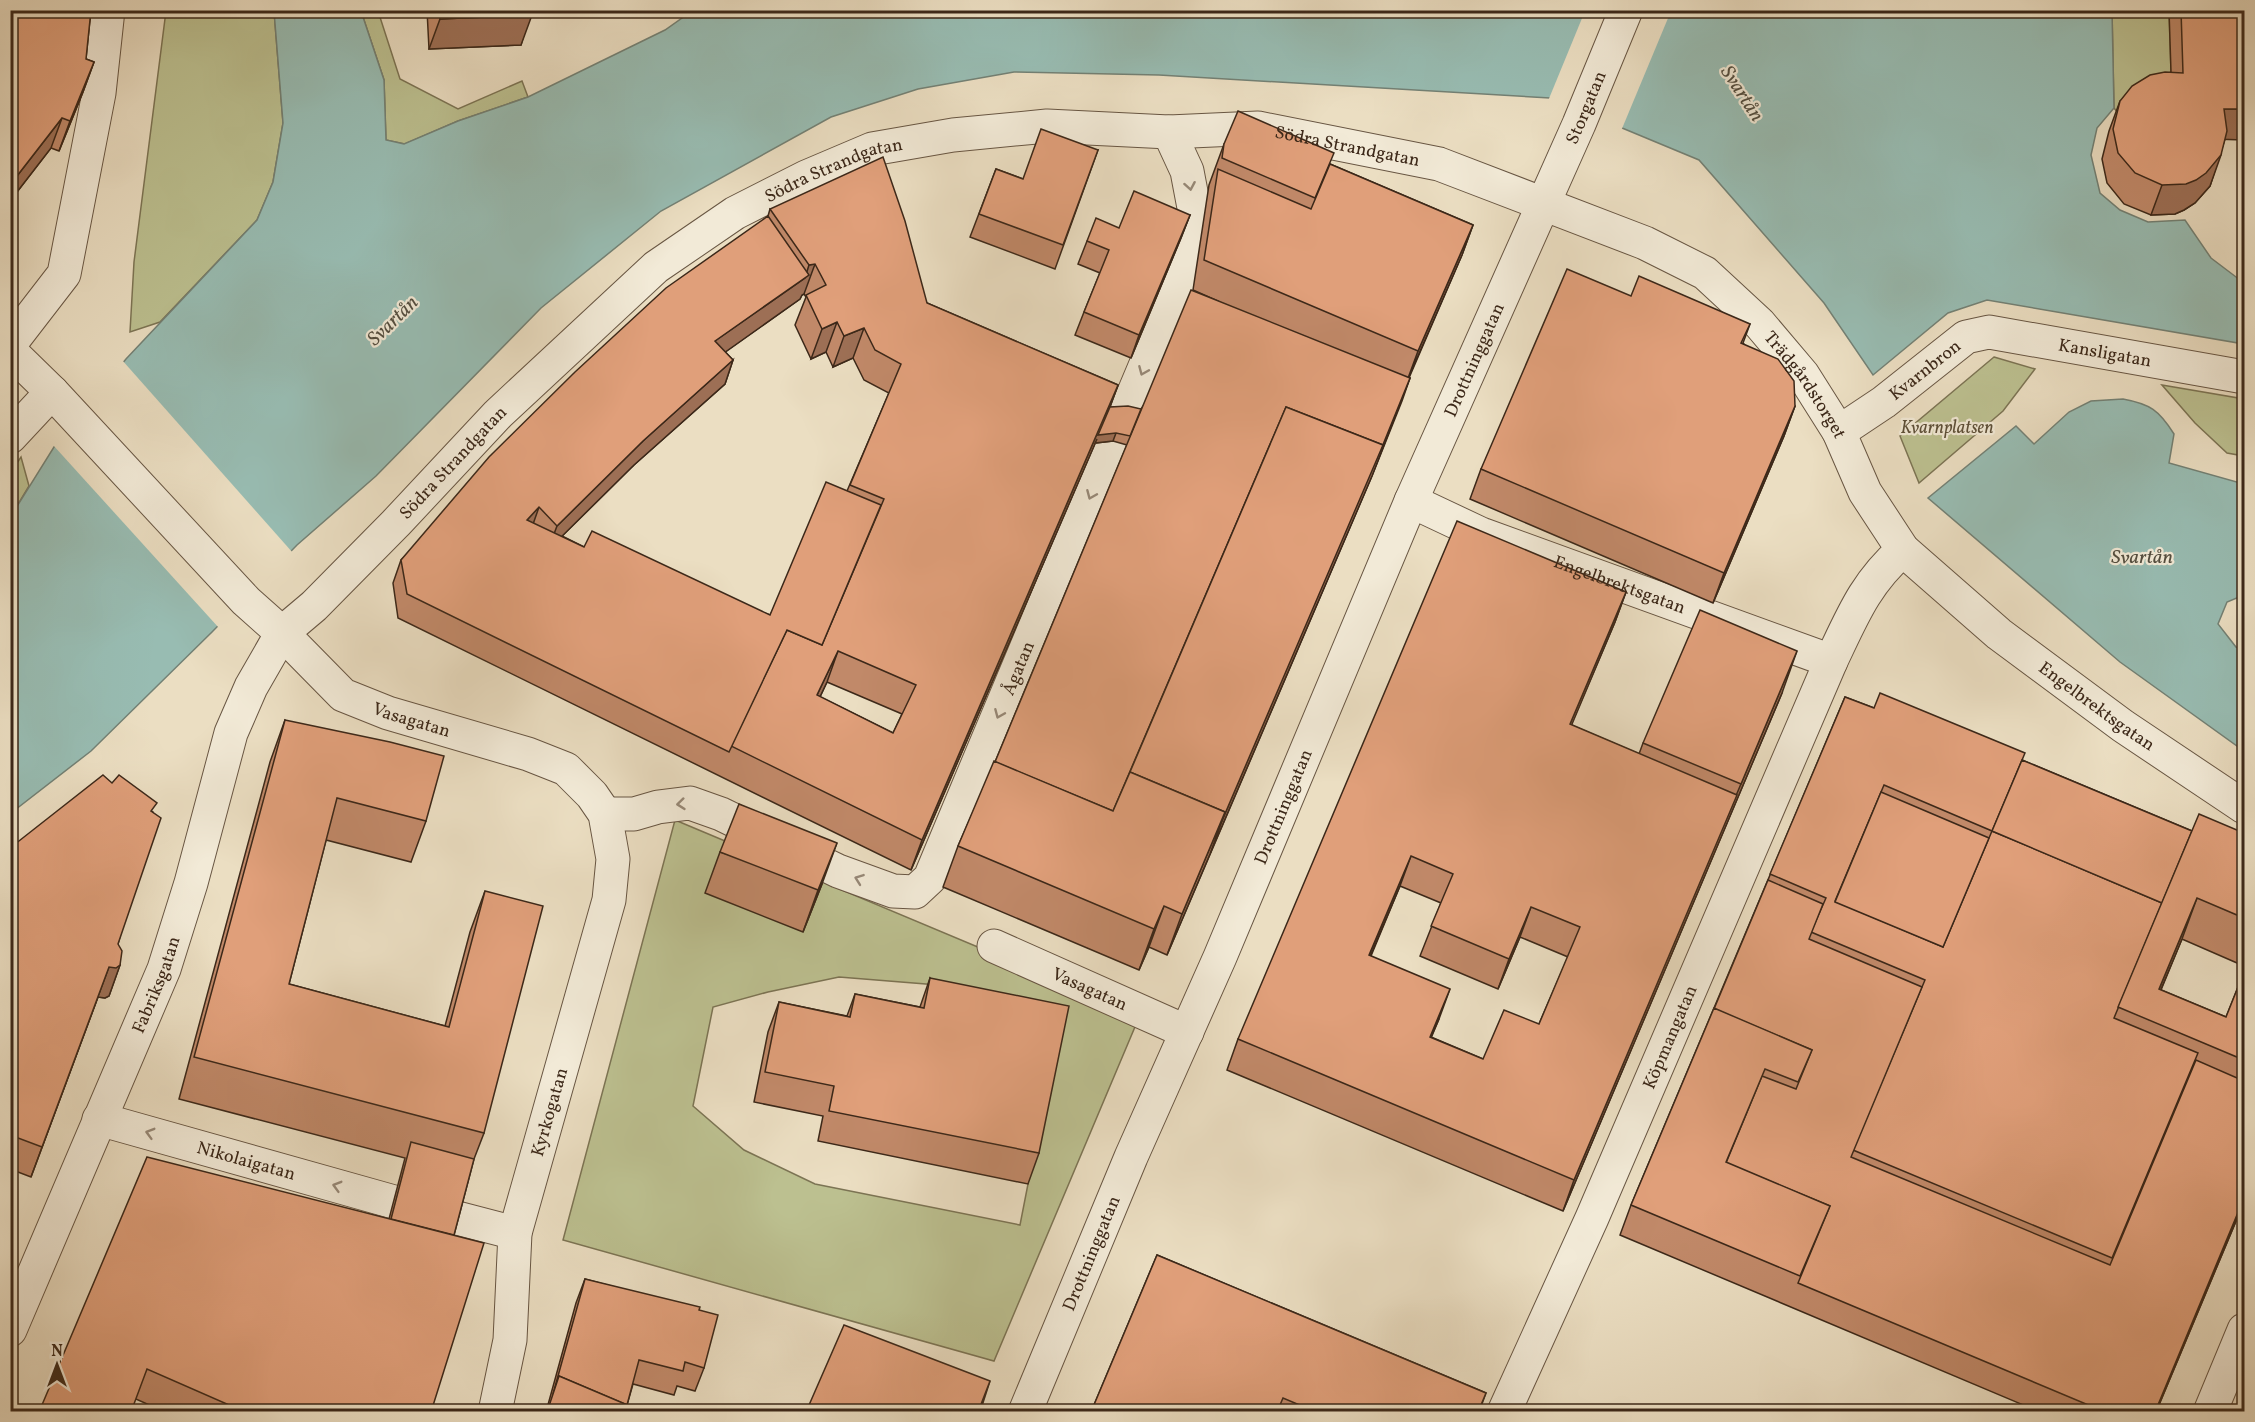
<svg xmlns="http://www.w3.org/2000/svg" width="2255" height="1422" font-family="Vollkorn,serif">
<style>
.green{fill:#bcc090;stroke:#7c7454;stroke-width:1.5;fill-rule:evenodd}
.water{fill:#98bcb2;stroke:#738175;stroke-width:1.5}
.pier{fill:#ebdec2}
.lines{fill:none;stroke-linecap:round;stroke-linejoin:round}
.minor-casing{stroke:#685643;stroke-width:35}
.minor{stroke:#f2ead7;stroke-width:33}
.wall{fill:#c18969;stroke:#3c2819;stroke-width:1.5;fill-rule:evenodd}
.shaded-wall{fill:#9d6f55;stroke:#3c2819;stroke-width:1.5}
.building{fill:#e09f7a;stroke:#3c2819;stroke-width:1.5;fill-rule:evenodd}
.oneway{stroke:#978978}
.labels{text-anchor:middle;stroke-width:4.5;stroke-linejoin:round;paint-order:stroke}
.street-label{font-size:18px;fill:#3c2819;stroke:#f2ead7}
.park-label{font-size:18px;font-style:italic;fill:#5c4e37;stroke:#f2ead7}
.water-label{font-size:20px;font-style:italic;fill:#534d3f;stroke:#f2ead7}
</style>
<rect width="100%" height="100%" fill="#ebdec2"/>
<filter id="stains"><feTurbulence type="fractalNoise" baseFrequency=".00333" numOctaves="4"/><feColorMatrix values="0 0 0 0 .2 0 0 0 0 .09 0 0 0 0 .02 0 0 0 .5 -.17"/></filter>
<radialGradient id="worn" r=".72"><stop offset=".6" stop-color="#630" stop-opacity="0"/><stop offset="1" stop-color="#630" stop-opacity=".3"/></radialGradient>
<g class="green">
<path d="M166,11h108l9,112 -10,59 -16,38 -97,102 -30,10 4,-70z"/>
<path d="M361,11h17l22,68 58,30 64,-28 6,16 -70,24 -53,23 -19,-4 -2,-60z"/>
<path d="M2112,11h57l3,92 -51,14 -7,-9z"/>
<path d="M1994,357l41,12 -32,42 -84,72 -19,-47z"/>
<path d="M2162,385l82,14v57l-17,-3 -32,-30z"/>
<path d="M21,457l8,29 -18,30v-44z"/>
<path d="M675,820l465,195 -146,346 -431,-121zM839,977l99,8 90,199 -8,41 -205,-41 -71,-34 -51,-44 20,-99 55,-15z"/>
</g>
<g class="water">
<path d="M274,11h87l23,69 2,60 18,4 54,-23 70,-24 137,-67 27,-19h1420l2,97 -17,20 -6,27 9,38 20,17 28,12 37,-2 26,38 33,25v61l-257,-44 -39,13 -75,62 -49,-72 -125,-143 -149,-62 -391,-23 -145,-3 -96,17 -87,28 -170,94 -120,97 -165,168 -79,69 -85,87 -121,119 -80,62v-297l43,-69 72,-88 131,-139 16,-38 10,-59z"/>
<path d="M2123,399c27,5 36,11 51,35l-5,29 75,21v111l-17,7 -9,22 18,23 8,3v101l-124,-89 -192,-164 88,-72 18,18 35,-32 22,-11z"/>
</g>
<g class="pier">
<path d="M1585,11h86l-50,120 -73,-30z"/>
<path d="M122,360l171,193 -74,75 -166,-183z"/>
</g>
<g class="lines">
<g class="minor-casing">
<g id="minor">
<path d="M10,344l54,-70 35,-181 9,-83"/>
<path id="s1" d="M10,351l42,41 194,209 36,32 61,62 45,18 140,41 38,15 26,26 13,19 8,45 -4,41 -94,333 -5,107 -15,72"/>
<path d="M1125,414l64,-152 6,-49 -8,-42 -18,-39"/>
<path id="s2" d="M1839,432l45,-30 82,-65 23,-5 255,45"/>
<path d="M10,437l42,-45"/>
<path id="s3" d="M1411,501l70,33 350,127"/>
<path id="s4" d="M605,814h29l24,-7 32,-4 31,11 117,57 55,20 22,1 15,-14 183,-437"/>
<path id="s5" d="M994,946l193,86"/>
<path id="s6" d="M99,1119l295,83"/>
<path d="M457,1218l58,15"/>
<path id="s7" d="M10,1330l154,-361 27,-86 40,-150 20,-46 31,-54 32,-27 82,-83 102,-109 158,-147 79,-54 71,-36 66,-28 81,-14 94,-9 122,6 89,-4 181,36 206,79 60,30 54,50 44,52 36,57 26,60 38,58 96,84 124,92 121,81"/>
<path id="s8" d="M1025,1412l106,-255 89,-200 191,-456 168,-377 47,-114"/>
<path id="s9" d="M1504,1412l88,-194 239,-557c21,-44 34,-78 72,-111"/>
<path d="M2210,1412l34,-82"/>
</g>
</g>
<use href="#minor" class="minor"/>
</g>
<g class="wall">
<path d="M10,10h81l-5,49 8,3 -11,30 -24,59 -8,-3 -41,53z"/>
<path d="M427,10h104l-10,35 -92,4z"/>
<path d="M2169,10h69l-13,129 -15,47 -15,17 -11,7 -9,4 -24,1 -27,-11 -17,-21 -5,-24 7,-28 11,-30 51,-29z"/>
<path d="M1224,144l106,20 143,61 -11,30 -53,123h1l-8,23 -30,75 -205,479 -18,-8 -10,23 -196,-83 15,-41 37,-84 132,-317 -14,-4 -18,2 2,-4 -186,431 -513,-252 -5,-35 8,-23 367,-344 2,-7 157,94 191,82 -8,22 31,2 77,-108 -25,-11 16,-105zM804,294l2,3 -11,28 16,34 15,-7 7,15 20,-9 11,22 25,13 -42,98 -77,124 -186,-68 -22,-11 72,-71 91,-81 8,-24 -8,-8 75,-53 2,-4zM827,682l75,32 -9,19 -73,-36z"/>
<path d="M1098,150l-43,119 -85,-32 26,-68 27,10z"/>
<path d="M1190,215l-9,23 -50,120 -56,-23 9,-23 16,-39 -22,-9 9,-23 32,-13z"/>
<path d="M1631,296l119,28 -7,19 52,63 -11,30 -71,167 -243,-104 11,-30z"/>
<path d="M1626,592l-11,30 -44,103 68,29 4,-11 139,-50 -219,518 -336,-141 11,-31zM1400,886l41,17 -21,53 78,33 22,-52 48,20 -29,67 -56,35 -52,-22 8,-18 -68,-63z"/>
<path d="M1845,697l29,11 148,52 170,71 52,2v133l-62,-27 -21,51 65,27 18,-45v230l-88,210h-116l-420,-177 11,-30z"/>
<path d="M285,720l141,101 -15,41 -85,-22 -37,144 156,42 25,-94 15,-41 -1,242 -10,26 -20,76 -23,177h-266l-29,-13 -97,13 350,-193 16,-61 -226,-59 91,-337z"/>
<path d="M112,783l41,29 -35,132 2,21 -11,31 -4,2 -7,-1 -67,180 -21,-8v-321z"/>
<path d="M720,852l102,32 -19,48 -98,-39z"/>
<path d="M930,978l109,175 -11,31 -210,-43 5,-25 -69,-14 14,-70 11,-30 68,14 8,-22 65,13z"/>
<path d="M1157,1255l329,138 -7,19h-388z"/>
<path d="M585,1279l114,31 5,58 -9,23 -18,-5 -3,9 -41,-11 -6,21 17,7h-98l30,-109z"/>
</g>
<g class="shaded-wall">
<path d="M532,15l-11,30 -92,4 11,-30z"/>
<path d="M94,62l-11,30 -24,59 11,-30z"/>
<path d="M2224,109h20v31l-31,-1z"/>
<path d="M62,118l-11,30 -41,53v-16z"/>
<path d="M2221,155l-11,31 -15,17 -11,7 -9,4 -24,1 11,-30z"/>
<path d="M1190,215l-9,23 -50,120 8,-23z"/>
<path d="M1473,225l-11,30 -55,126 11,-30z"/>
<path d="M815,264l-11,30 -2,1 -2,4 -93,66 8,-24 90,-63 4,-13z"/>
<path d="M837,322l-11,30 -15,7 11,-30z"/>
<path d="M864,328l-11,30 -20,9 11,-31z"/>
<path d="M733,360l-8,24 -91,81 -86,85 9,-24 86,-85z"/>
<path d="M1410,378l-38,98 -162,378 11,-31z"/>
<path d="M1118,385l-11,30 9,18 -3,8 -18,2 2,-4 -186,431 11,-30z"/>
<path d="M1795,406l-11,30 -71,167 11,-30z"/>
<path d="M539,507l-8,23 -4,-10z"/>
<path d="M1626,592l-11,30 -56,133 11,-31z"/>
<path d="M838,651l-11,31 -21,44 11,-31z"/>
<path d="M1797,651l-15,42 -219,518 11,-31z"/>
<path d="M1225,812l-15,42 -43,101 15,-41z"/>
<path d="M837,843l-15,41 -19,48 15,-42z"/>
<path d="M1411,856l-11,30 -42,99 11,-30z"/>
<path d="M2197,898l-15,41 -34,81 11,-31z"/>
<path d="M1164,906l-15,41 -10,23 15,-41z"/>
<path d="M1531,907l-11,30 -22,52 11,-30z"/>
<path d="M120,965l-11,31 -4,2 -7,-1 -67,180 78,-210z"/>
<path d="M1450,989l-11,30 -20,48 11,-30z"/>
<path d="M2244,1198v4l-88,210h-1z"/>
<path d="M990,1381l-10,31h-2z"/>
</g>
<g class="building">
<path d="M13,10h78l-5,49 8,3 -24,59 -8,-3 -52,67v-146z"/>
<path d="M439,10h92l1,5 -92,4z"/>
<path d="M2181,10h57v24h6v75h-20l3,22 -6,24 -15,18 -10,7 -10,4 -24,1 -27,-12 -17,-20 -5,-24 7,-28 12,-15 18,-11 15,-3 18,1z"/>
<path d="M1238,111l96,42 -19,45 -93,-40 2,-14z"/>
<path d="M1041,129l57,21 -35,95 -84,-31 17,-45 27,10z"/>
<path d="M883,157l22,64 22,82 191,82 -196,455 -191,-94 56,-116 35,15 62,-146 -34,-14 51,-121 -26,-14 -11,-22 -20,8 -7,-14 -15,7 -16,-34 20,-10 -11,-21 -6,1 -39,-56zM838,651l78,34 -23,48 -76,-38z"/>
<path d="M1330,164l143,61 -55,126 -214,-91 14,-91 93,40z"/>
<path d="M1134,191l56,24 -51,120 -55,-23 25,-62 -22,-9 9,-23 23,10z"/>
<path d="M768,216l41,59 -94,66 18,19 -90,81 -86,85 -18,-19 -12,13 57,27 8,-16 178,84 56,-133 55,23 -59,140 -35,-15 -58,122 -322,-158 -6,-34 88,-103 86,-85 91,-84z"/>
<path d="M1567,269l64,27 8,-20 111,48 -9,19 37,16 16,22 1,25 -71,167 -243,-104z"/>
<path d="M1191,290l219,88 -30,74 3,-7 -97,-38 -173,404 -118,-49z"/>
<path d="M1128,406l13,3 -11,27 -14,-3 -18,2 12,-28z"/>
<path d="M1286,407l97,38 -162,378 4,-11 -95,-40z"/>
<path d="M1457,521l169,71 -56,132 167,71 -163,385 -336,-141zM1411,856l42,18 -22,52 78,33 22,-52 49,20 -41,97 -35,-14 -21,49 -53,-22 20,-48 -81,-34z"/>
<path d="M1700,610l97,41 -56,133 -98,-41z"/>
<path d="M1880,693l145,60 -33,78 170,72 -48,115 84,35 -86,205 -259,-108 72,-170 -114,-48 15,-34 -56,-24 75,-177 29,11zM1884,785l108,46 -49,116 -108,-46z"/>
<path d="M285,720l105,22 54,14 -18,65 -89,-23 -48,186 160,43 36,-136 58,15 -59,227 -290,-76z"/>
<path d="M2022,760l170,71 -30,72 -170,-72z"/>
<path d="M994,761l119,50 17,-39 95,40 -43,102 -18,-8 -10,23 -196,-83z"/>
<path d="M103,775l9,8 7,-8 38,28 -6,8 10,7 -43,126 4,7 -2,14 -4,3 -7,-1 -67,180 -32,-12v-287z"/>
<path d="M1881,792l108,46 -46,109 -108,-45z"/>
<path d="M739,804l98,39 -19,47 -98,-38z"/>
<path d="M2199,814l45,19v85l-47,-20 -38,91 67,28 18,-45v88l-126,-53z"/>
<path d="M1768,880l55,24 -14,35 113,48 -71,170 259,108 86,-205 48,21v117l-89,214h-50l-307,-129 32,-77 -104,-43 36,-87 34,13 16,-39 -98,-41z"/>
<path d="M930,978l139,28 -30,147 -210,-42 5,-25 -69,-14 14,-70 71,15 5,-23 69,14z"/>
<path d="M1714,1008l98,42 -14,32 -33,-13 -39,93 104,44 -30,70 -169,-71z"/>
<path d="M411,1142l63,17 -20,76 -63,-16z"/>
<path d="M147,1157l337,86 -53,169h-186l-98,-43 -16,43h-92z"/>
<path d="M1157,1255l329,138 -8,19h-162l-33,-14 -6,14h-186z"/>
<path d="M585,1279l115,28 -1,3 19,5 -14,53 -19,-6 -2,9 -44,-11 -12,45 -68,-29 -6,18z"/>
<path d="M844,1325l146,56 -12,31h-172z"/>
<path d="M559,1376l85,36h-97z"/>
</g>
<defs><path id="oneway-chevron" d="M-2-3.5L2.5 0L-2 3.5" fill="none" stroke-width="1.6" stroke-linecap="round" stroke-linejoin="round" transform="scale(1.5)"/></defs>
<g class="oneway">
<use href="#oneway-chevron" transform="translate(1190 186) rotate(80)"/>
<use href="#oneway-chevron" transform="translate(1143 371) rotate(113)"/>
<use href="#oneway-chevron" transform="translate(1091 495) rotate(113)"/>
<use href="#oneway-chevron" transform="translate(999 714) rotate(113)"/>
<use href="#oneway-chevron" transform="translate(681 804) rotate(174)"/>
<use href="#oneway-chevron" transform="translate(859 879) rotate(-160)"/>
<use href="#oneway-chevron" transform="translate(150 1133) rotate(-164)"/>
<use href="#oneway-chevron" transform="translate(337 1186) rotate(-164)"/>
</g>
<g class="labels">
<g class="street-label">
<text dy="6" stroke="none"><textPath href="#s8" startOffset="1420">Storgatan</textPath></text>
<text dy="6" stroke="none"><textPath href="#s7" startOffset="2000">Södra Strandgatan</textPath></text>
<text dy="6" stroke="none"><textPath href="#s7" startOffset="1478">Södra Strandgatan</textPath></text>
<text dy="6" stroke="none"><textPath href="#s2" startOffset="300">Kansligatan</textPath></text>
<text dy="6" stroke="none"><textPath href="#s8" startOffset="1144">Drottninggatan</textPath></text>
<text dy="6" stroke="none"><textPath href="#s2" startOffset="106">Kvarnbron</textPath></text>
<text dy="6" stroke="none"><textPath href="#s7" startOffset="2532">Trädgårdstorget</textPath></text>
<text dy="6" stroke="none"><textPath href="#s7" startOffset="992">Södra Strandgatan</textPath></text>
<text dy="6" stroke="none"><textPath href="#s3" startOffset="225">Engelbrektsgatan</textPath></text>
<text dy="6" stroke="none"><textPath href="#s4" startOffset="578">Ågatan</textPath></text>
<text dy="6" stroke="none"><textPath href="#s7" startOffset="2974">Engelbrektsgatan</textPath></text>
<text dy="6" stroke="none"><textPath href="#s1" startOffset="552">Vasagatan</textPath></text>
<text dy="6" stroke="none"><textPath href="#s8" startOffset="658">Drottninggatan</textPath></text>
<text dy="6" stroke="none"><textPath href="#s7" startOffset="375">Fabriksgatan</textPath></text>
<text dy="6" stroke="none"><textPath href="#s5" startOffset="105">Vasagatan</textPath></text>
<text dy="6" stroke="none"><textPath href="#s9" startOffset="410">Köpmangatan</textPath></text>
<text transform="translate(549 1112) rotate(-74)" y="6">Kyrkogatan</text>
<text dy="6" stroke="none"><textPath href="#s6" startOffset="153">Nikolaigatan</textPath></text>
<text dy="6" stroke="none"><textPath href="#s8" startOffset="172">Drottninggatan</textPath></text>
</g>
<g class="park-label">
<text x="1947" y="433">Kvarnplatsen</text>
</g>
<g class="water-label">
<text transform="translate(1743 93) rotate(57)" y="7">Svartån</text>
<text transform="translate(392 320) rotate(-44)" y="7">Svartån</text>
<text x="2142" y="563">Svartån</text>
</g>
</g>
<rect width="2255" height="1422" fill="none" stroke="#ebdec2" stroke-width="36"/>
<rect x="12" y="12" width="2231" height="1398" fill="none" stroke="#3c2819" stroke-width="3"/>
<rect x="18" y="18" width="2219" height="1386" fill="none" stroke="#3c2819" stroke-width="1.5"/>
<g transform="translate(57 1365)" stroke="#f2ead7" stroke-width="4.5" paint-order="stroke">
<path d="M0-4.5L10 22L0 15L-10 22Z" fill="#3c2819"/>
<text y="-9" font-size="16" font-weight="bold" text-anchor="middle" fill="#3c2819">N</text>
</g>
<rect width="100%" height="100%" filter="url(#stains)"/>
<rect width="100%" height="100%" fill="url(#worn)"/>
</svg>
